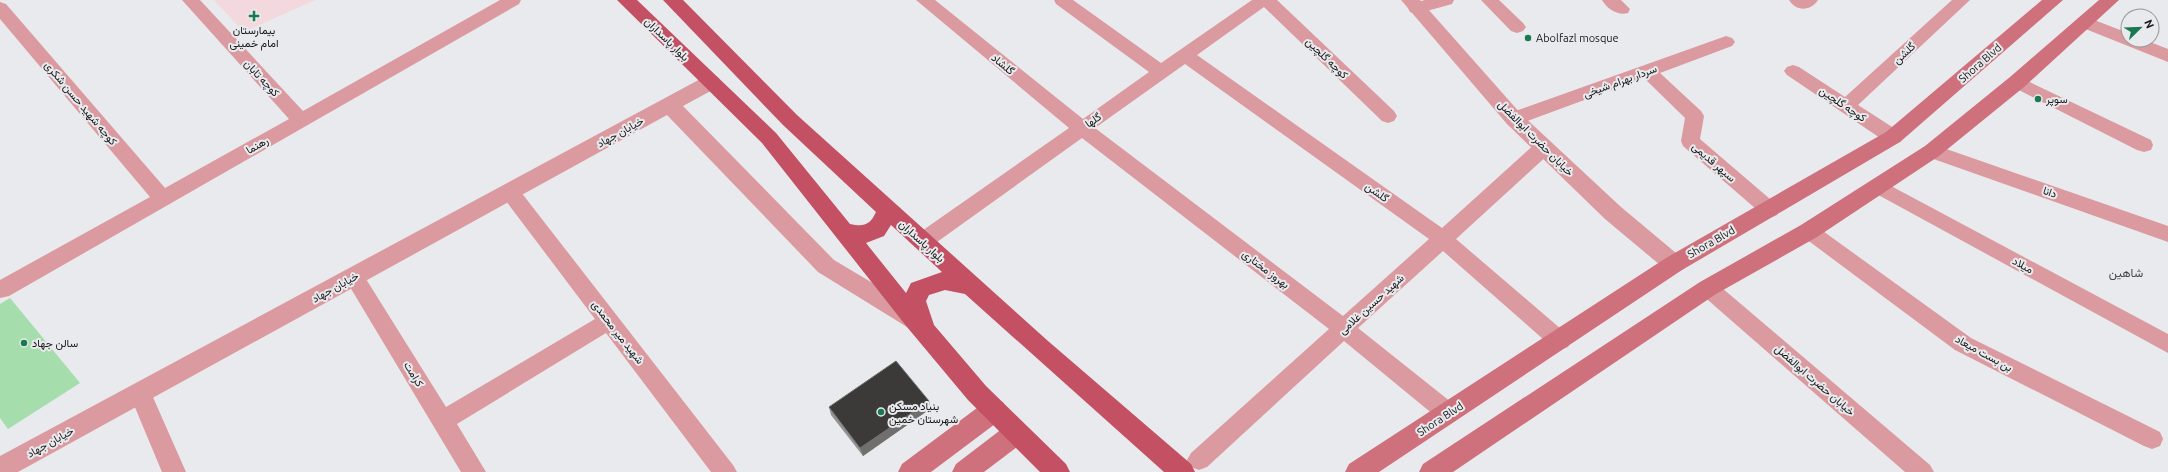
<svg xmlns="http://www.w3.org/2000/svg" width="2168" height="472" font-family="Ubuntu,Vazirmatn,sans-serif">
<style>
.medical{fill:#f3d9dd}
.green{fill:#a5ddac}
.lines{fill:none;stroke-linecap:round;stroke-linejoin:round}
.minor{fill:#db9aa0;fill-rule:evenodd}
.tertiary{fill:#db9aa0;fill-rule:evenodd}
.secondary{fill:#cf707d;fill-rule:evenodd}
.primary{fill:#c35063;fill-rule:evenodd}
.wall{fill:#929292}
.shaded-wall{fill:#706f6e}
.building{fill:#3c3a38;stroke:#706f6e}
.poi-dot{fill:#197a52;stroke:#e9eaed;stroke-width:1.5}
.labels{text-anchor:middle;stroke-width:4;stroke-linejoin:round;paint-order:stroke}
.poi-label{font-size:11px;fill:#171718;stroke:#e9eaed;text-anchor:start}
.street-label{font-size:11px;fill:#171718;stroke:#e9eaed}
.neighbourhood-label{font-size:12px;fill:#444648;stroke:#e9eaed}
</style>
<rect width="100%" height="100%" fill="#e9eaed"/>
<path class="medical" d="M214,0h101l-71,32z"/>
<path class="green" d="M10,298l70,85 -72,46 -8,-11v-114z"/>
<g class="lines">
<g class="minor">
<path d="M182,0h18l103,111 197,-111h21l-2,4 -510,292 -9,2v-18l150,-83 -150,-178v-17l6,2 159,184 124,-69z"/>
<path d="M916,0h19l148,119 66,-47 -93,-68 -2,-4h19l88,63 91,-63h25l117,111 3,5 -3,5 -6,2 -6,-2 -118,-114 -67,48 245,173 94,-85 7,-2 7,2 2,5 -2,5 -94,86 112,96 3,6 -3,6 -8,3 -8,-3 -109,-96 -85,77 98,78 3,7 -3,7 -8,3 -8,-3 -96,-79 -137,126 -8,3 -8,-3 -4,-7 4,-7 138,-124 -247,-191 -152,109 -7,2 -7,-2 -3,-6 3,-6 153,-107zM1185,64l244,175 -86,77 -248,-188z"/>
<path d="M1425,0h29l-2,4 -36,10 -6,-2 -2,-4 2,-4z"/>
<path d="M1481,0h18l24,23 3,4 -3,4 -6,2 -6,-2z"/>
<path d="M1602,0h19l9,9 -2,4c-10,3 -21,-4 -26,-13z"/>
<path d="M1789,0h29c-7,11 -22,12 -29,0z"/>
<path d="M1952,0h18l-112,105 42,27 2,5 -2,5 -7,2 -7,-2 -99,-67 -3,-4 3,-4 6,-2 6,2 46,30z"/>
<path d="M2084,16l44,17v7h17l23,9v13l-90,-36 -3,-4 3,-4z"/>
<path d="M1726,36l6,2 3,4 -3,4 -72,27 41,38 3,5 -4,23 77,66 3,5 -3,5 -7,3 -7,-3 -80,-69 -2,-5 4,-23 -41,-40 -130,48 -7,-2 -2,-5 2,-5z"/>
<path d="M2017,76l134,64 2,5 -2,5 -7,2 -7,-2 -126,-64 -3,-4 3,-4z"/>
<path d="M1932,144l236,82v16l-243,-86 -2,-5 2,-5z"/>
<path d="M1878,179l290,155v19l-297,-162 -3,-5 3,-5z"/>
<path d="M510,185l7,2 216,278 4,7h-26l-105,-139 -149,91 29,48h-25l-117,-195 3,-6 7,-2 7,2 85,136 149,-88 -92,-122 -3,-5 3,-5z"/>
<path d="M1809,223l7,3 155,112 189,94 3,7 -3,7 -8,3 -8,-3 -189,-96 -153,-114 -3,-5 3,-5z"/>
<path d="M1708,280l7,2 215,183 4,7h-29l-204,-178 -3,-6 3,-6z"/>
<path d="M140,383l8,3 38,86h-24l-33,-79 3,-7z"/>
</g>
<g class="tertiary">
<path d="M1401,0h19l101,114 100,93 61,51 3,6 -3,6 -8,3 -8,-3 -61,-51 -98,-95z"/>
<path d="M711,75l7,2 3,5 -3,5 -35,19 151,154 89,53 4,7 -4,7 -8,3 -8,-3 -89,-55 -151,-157 -649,357h-18v-16l704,-379z"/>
</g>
<g class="secondary">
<path d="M2042,0h21l-163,142 -218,128 -303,202h-34l4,-8 317,-206 220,-126z"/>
<path d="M2099,0h20l-95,87 -85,69 -122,81 -101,57 -263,178h-34l4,-8 277,-182 101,-57 124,-79 85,-69z"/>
<path d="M994,399l9,3 3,8 -3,8 -72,54h-33l4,-8 83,-62z"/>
<path d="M1016,422l9,3 3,8 -3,8 -41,31h-32l4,-8 51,-39z"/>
</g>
<path class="primary" d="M617,0h20l139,133 74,91c14,3 20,1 26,-12l-93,-87 -120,-125h20l114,115 251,226 143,123 4,8h-31l-199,-178 -20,-4 -16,5 -3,6 8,24 52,61 80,78 4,8h-30l-72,-72 -61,-73 -145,-184zM891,225l51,47 -31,11 -5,10 -40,-50 18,-7z"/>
</g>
<path class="wall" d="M929,401l1,8 -67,47 -32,-41 -2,-8z"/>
<path class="shaded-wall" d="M929,401l1,8 -67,47 -3,-8z"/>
<path class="building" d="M896,361l33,40 -69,47 -31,-41z"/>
<g class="poi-dot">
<path d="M252 10h4v4h4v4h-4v4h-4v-4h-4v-4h4z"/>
<circle cx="1528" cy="38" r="4"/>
<circle cx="2038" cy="99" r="4"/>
<circle cx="24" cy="343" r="4"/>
<circle cx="881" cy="412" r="4"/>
</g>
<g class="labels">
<g class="poi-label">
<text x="254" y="34" text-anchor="middle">بیمارستان<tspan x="254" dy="13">امام خمینی</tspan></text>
<text x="1536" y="42">Abolfazl mosque</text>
<text x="2046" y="103">سوپر</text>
<text x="32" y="347">سالن جهاد</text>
<text x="889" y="410">بنیاد مسکن<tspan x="889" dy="13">شهرستان خمین</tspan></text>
</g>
<g class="street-label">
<text transform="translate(667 39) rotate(44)" y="4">بلوار پاسداران</text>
<text transform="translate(1904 53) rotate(-43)" y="4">گلشن</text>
<text transform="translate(1327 58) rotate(44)" y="4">کوچه گلچین</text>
<text transform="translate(1980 63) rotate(-41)" y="4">Shora Blvd</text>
<text transform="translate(1003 64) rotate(39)" y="4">گلشاد</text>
<text transform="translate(262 78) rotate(47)" y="4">کوچه تابان</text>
<text transform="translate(1620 81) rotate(-20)" y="4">سردار بهرام شیخی</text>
<text transform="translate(81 103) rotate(50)" y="4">کوچه شهید حسن شکری</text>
<text transform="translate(1843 104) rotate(34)" y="4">کوچه گلچین</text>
<text transform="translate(1093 120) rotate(-35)" y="4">گلها</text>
<text transform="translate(620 132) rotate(-29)" y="4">خیابان جهاد</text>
<text transform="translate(1536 138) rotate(45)" y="4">خیابان حضرت ابوالفضل</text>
<text transform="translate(257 145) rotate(-30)" y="4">رهنما</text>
<text transform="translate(1714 162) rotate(41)" y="4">سپهر قدیمی</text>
<text transform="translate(1377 192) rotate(35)" y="4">گلشن</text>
<text transform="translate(2050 192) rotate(19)" y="4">دانا</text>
<text transform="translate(922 241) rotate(42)" y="4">بلوار پاسداران</text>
<text transform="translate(1711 242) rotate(-30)" y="4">Shora Blvd</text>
<text transform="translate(2023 265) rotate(29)" y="4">میلاد</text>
<text transform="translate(1266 269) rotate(37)" y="4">بهروز مختاری</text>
<text transform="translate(335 287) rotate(-29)" y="4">خیابان جهاد</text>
<text transform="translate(1371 304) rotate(-42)" y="4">شهید حسین غلامی</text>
<text transform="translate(618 332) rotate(52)" y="4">شهید میر محمدی</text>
<text transform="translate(1984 353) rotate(29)" y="4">بن بست میعاد</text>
<text transform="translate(414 374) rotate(59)" y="4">کرامت</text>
<text transform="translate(1815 380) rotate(41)" y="4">خیابان حضرت ابوالفضل</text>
<text transform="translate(1440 419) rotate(-33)" y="4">Shora Blvd</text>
<text transform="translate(50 442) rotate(-29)" y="4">خیابان جهاد</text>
</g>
<g class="neighbourhood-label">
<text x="2126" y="277">شاهین</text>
</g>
</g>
<g transform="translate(2140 28) rotate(67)"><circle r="19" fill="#e9eaed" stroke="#959698"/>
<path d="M0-3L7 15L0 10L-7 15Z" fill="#197a52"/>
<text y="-6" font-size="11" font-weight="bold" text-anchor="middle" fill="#171718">N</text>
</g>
</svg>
